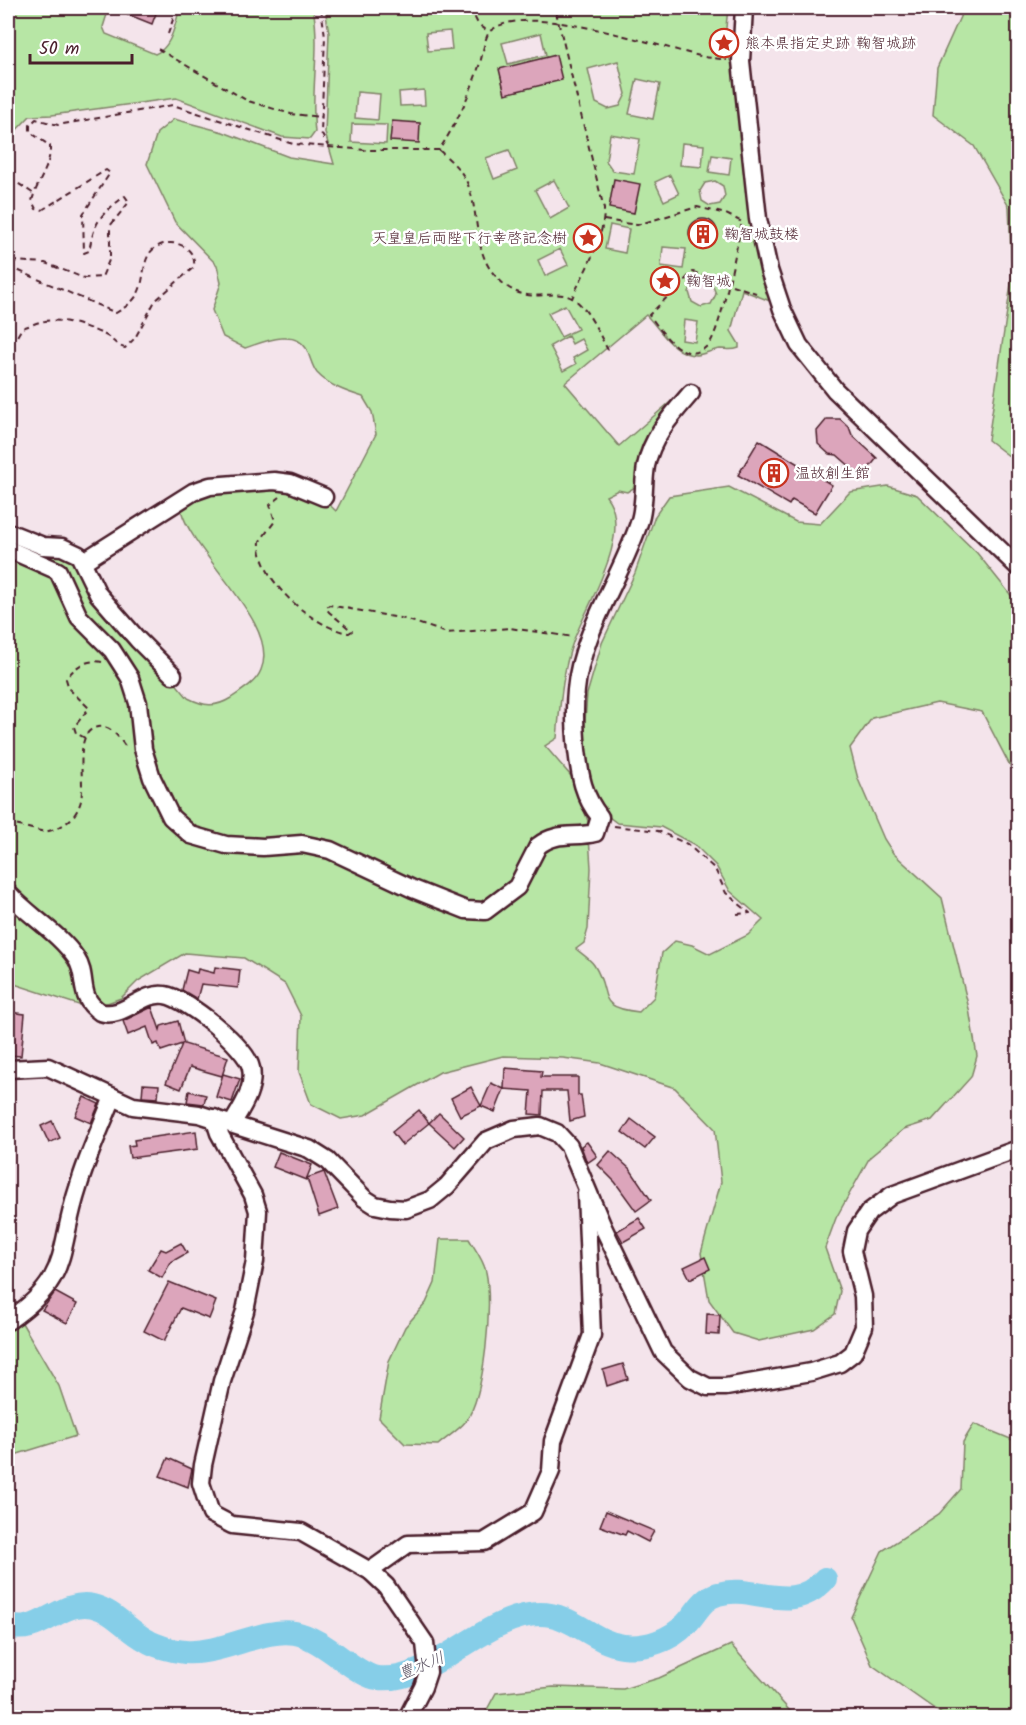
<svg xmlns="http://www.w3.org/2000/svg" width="1026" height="1725" font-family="Kalam,'Klee One',sans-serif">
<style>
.green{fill:#b7e6a5;stroke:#808268;stroke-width:1.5;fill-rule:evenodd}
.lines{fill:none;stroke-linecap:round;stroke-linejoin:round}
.river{stroke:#86cee8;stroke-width:24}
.building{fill:#dca5bb;stroke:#4a1f2b;stroke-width:1.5}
.minor-casing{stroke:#4a1f2b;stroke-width:21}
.path{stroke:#4a1f2b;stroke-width:2;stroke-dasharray:6 4.5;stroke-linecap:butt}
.minor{stroke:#fff;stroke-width:16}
.labels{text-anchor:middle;stroke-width:5;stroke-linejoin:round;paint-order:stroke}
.poi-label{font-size:15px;fill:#4a1f2b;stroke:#fff;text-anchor:start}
.water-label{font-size:16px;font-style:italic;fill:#5c5464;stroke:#fff}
</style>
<rect width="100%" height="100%" fill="#f4e4eb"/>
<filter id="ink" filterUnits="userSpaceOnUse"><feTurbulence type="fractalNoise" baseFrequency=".0167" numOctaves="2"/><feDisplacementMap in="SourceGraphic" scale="12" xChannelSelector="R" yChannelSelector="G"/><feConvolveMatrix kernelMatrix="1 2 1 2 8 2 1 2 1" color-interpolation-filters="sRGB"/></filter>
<g filter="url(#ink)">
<g class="green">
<path d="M8,8h101l-6,19 3,7 49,20c17,-6 20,-31 25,-46h133c8,41 -3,82 2,124l-5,7 -28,-2 -106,-39 -124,17 -22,1 -22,23z"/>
<path d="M325,8h403c-2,20 -6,39 5,58l17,155 20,80 -28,-11 -11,41 8,13v4c-8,3 -12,1 -19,1 -8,1 -15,5 -23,6 -23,1 -37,-26 -51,-40l-81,68 54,63 57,-49 -36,87 -13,8 -9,-2 -12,6c29,36 -20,110 -33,146 -11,30 -13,65 -16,96l-12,8 26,30 17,45 3,47 -3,61 -4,14 -8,6c6,5 14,10 18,16 19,29 -1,42 45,47l15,-15 8,-44 13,-12 17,4 18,9 38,-19 15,-15 -33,-29 -14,-25 -21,-21 -34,-18 -44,-4 -12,-9 -12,-16 -10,-51 4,-53 15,-51 33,-70 20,-57 14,-20 60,-9 67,35 24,2 30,-32 38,-6 29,9 60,58 41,51v177l-36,-69 -45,-9 -65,15 -22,30 8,31 26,60 9,14 49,45 27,111 8,47 -6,21 -39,43 -28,9 -34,28 -34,61 -11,30 15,43 -5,23 -21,15 -55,12 -26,-8 -24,-33 -8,-47 20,-71 -6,-53 -40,-41 -75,-25 -37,-5 -60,-2 -63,16 -75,43 -24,4 -30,-15 -12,-32 2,-56 -16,-32 -41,-26 -59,-5 -47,28 -17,17 -30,11 -83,-27v-445l59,16 121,145c16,8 27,10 43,0 11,-8 25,-15 30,-28 20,-46 -68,-114 -80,-160 19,-22 43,-16 68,-18 30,-3 64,-5 87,19l40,-77 -4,-22 -9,-15c-16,-5 -34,-11 -46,-24 -5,-6 -7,-17 -11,-25 -12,-20 -45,-5 -61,0l-22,-11 -11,-27 9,-27 -4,-18 -42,-43 -28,-58 10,-31 17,-14 49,13 66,25 45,7 -9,-31 4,-100zM450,31l2,18 -24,2 -2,-18zM541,33l5,22 -38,9 -6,-21zM618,61l8,33 -6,12 -12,3 -12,-6 -8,-34zM637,79l23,5 -7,35 -24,-5zM424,90l1,15 -25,1 -1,-14zM357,92l23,2 -2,26 -23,-2zM352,124l35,1 -1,19 -35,-2zM610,134l30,5 -6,35 -21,-3 -7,-10zM682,143l22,2 -2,22 -22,-2zM509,150l8,20 -23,9 -8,-21zM712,155l19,3 -2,17 -20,-3zM670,175l9,19 -15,7 -9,-19zM554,180l15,28 -19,11 -15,-29zM715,181l8,5 2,10 -5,8 -10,2 -8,-5 -2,-10 5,-8zM610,225l19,4 -4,24 -20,-4zM663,247l23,2 -3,20 -22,-3zM560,249l8,16 -23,11 -7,-16zM703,280l9,4 4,10 -5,10 -10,3 -9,-5 -3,-10 4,-9zM565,305l13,24 -17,8 -13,-24zM684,320l14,2 -3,20 -13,-2zM568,336l4,8 9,-5 6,11 -14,8 3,6 -13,7 -13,-25z"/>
<path d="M964,8h54v455l-30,-23 24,-163 -3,-70 -35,-61 -41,-31 4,-47z"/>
<path d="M440,1239h29c6,10 15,22 17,33 7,31 -1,123 -20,149 -7,9 -19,16 -28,24l-33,-1 -26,-26 10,-57 16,-34 21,-24 9,-20z"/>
<path d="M8,1299l51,87 17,50 -68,21z"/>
<path d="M974,1424l44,18v275h-72l-74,-52 -21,-48 31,-66 57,-37 22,-25 2,-47z"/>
<path d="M731,1645l59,66 18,6h-325l13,-24 57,-6 70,2 36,-11z"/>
</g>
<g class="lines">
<path class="river" d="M8,1625c29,13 54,-27 85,-19 21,5 34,24 53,34 9,6 27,11 39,12 37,3 78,-25 110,-19 30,6 61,43 83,45 55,6 106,-64 162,-64 33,0 52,28 83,32 22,3 48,-6 63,-22 11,-11 15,-25 32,-30 36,-11 73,23 107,-15"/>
</g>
<g class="building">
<path d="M112,8h46l-6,16z"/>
<path d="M556,55l6,25 -57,14 -6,-25z"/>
<path d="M392,121l28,2 -1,20 -29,-2z"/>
<path d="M614,179l26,5 -6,29 -25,-5z"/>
<circle cx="703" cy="233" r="14"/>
<path d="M827,419h13l9,8 3,8 25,23 -15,19 -25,-22 -8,-1 -11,-10 -1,-13z"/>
<path d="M759,440l73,45 -17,28 -23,-13 -3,5 -51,-30z"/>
<path d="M215,967l25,3 -2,18 -37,-4 -4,15 -15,-9 5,-20 10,3 1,-4 16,4z"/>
<path d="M152,1007l8,23 1,-4 17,-5 6,23 44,13 -6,19 -32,-9 -9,22 -15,-6 16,-39 -21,7 -3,-8 -5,2 -6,-18 -19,8 -5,-14z"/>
<path d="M8,1012l17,2 -4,42 -13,-1z"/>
<path d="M505,1068l37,3 -1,6h37v18h3l3,22 -14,4 -3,-30h-24l-1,24 -13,-1 2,-23 -27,-2 -9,23 -14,-6 10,-23 13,6z"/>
<path d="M223,1074l17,5 -8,23 -16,-5z"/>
<path d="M143,1084l16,1 -1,13 -16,-1z"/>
<path d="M471,1087l10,19 -21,10 -9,-18z"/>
<path d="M189,1091l17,4 -2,9 -17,-2z"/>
<path d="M84,1097l15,7 -8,19 -16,-7z"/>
<path d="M419,1110l10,13 -27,22 -10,-13z"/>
<path d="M439,1113l25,24 -9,10 -26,-24z"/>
<path d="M631,1119l24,18 -10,12 -23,-17z"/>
<path d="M52,1121l8,17 -11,5 -8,-17z"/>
<path d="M196,1131l2,18 -68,9 -2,-12 7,-1 -1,-5z"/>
<path d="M587,1142l10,14 -10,7 -6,-17z"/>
<path d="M610,1151l20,18 21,31 -15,11 -21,-29 -17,-17z"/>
<path d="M279,1152l33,13 -6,15 -33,-13z"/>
<path d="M324,1172l14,37 -19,7 -12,-38z"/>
<path d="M639,1218l7,11 -23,13 -6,-11z"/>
<path d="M181,1243l6,10 -16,9 -9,16 -14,-8 13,-21 5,2z"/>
<path d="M705,1257l5,12 -20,10 -6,-12z"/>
<path d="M169,1282l47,19 -7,18 -28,-11 -17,33 -20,-10z"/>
<path d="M55,1292l22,12 -10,19 -25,-13z"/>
<path d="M707,1314l13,1 -1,20 -13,-1z"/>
<path d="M623,1364l5,15 -21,7 -4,-16z"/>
<path d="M168,1458l24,11 -4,18 -28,-11z"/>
<path d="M606,1511l48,20 -6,11 -21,-11 -2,4 -25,-9z"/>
</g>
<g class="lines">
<g class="minor-casing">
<g id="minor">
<path d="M744,8l-3,53 17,158 11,51 13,39 17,36 36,45 183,177"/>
<path d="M8,532l35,14 19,1 17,8 19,39 40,46 35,35"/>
<path d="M8,549l50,22 21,46 33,33 18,28 8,25 5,46 9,29 19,39 20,18 35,10 37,2 39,-3 28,6 83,39 53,21 19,1 32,-24 21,-41c18,-15 36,-8 57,-13l5,-16c-17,-21 -20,-41 -23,-67 -2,-20 -3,-40 -1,-60 5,-58 47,-115 64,-170 5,-17 3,-37 6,-54 6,-30 26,-51 45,-73"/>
<path d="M84,561l109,-69 17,-6 64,-5 16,2 34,14"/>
<path d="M8,893c21,23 50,39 68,65 13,20 0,38 24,54 23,8 42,-21 65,-17 21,3 82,52 86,73 4,21 -9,39 -19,56"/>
<path d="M8,1069l40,-2 85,39 66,8 110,35 19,12 36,37 11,7 15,3 16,1 24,-9 17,-14 39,-45 28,-12 26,-3 17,7 12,13 34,81 60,125 27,26 18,9h18l85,-15 29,-9 13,-10 11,-26 -1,-31 -11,-45 4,-20 13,-19 23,-17 126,-46"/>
<path d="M214,1118l5,15 34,62 5,16 -3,50 -10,50 -23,70 -19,84 -2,18 10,31 21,11 69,7 69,39 16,15 39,57 3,29 -5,15 -16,31"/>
<path d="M8,1321c64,-43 49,-69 70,-133 9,-31 23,-61 35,-91"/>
<path d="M370,1571l38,-27 76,-2 49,-30 18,-41 2,-30 39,-106 -6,-142"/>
</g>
</g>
<g class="path">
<path d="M321,8l4,28 -4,97 7,13"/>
<path d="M470,8l8,16 11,8"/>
<path d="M158,9l2,1"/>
<path d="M556,12l48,197c0,31 -19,61 -32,89"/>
<path d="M168,34l9,-26"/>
<path d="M158,49l90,52 43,13 31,3"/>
<path d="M439,150c11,10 24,21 29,35 11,27 6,65 25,88 34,41 58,10 82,27 15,11 24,35 33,50"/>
<path d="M8,156l5,24 21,14"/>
<path d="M604,220l33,5 60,-18 29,7 16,8c-5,23 -21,107 -33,122 -6,7 -15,11 -24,7 -15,-5 -27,-25 -36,-36l44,-43 63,21"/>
<path d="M8,337l8,1 6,-10c8,-2 15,-6 23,-7 19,-3 43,6 60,14 8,4 11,11 20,13l10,-10 20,-37 39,-34c1,-9 -2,-15 -9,-20 -7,-4 -14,-5 -22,-3 -25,8 -15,33 -26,51 -5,8 -13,13 -21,18l-106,-46 3,-6 32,2 39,15 18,-1 8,-19v-32l19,-24 -4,-6c-25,19 -30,24 -36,55l-5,2 -1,-39 27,-41 -4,-3 -64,40 -6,-1 -4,-8c5,-20 19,-34 18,-55l-20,-14v-7l6,-6 22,6 115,-20 120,39 73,6h73c18,-27 31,-56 41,-87 3,-10 4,-22 9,-31 34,-32 163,13 211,24 9,2 18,2 27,4"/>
<path d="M280,497l-10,8 5,16 -15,20c-3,39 54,87 89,92l3,-2 -23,-19 -3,-4 3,-3 76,14 42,14 62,-5 65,9"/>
<path d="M85,738l-9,-5 -2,-6 15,-19 -20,-19 -3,-10c9,-13 21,-20 36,-17"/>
<path d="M8,820l7,5 30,7c16,-4 29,-11 35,-28 7,-19 -9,-73 18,-77 14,-2 22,12 29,22"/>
<path d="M614,826l44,5 29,13 28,25 11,24 24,20 -13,1"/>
</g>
<use href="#minor" class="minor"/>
</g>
</g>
<defs>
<g id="sight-ring" transform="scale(1.5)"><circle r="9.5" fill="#fff" stroke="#c8321e" stroke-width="1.5"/><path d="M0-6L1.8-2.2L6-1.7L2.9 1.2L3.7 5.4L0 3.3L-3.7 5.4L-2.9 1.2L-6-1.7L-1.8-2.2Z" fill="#c8321e"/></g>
<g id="building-ring" transform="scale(1.5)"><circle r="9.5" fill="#fff" stroke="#c8321e" stroke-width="1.5"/><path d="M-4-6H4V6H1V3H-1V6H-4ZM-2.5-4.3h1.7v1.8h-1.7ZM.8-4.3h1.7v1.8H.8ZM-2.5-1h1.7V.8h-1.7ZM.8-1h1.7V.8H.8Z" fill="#c8321e"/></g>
</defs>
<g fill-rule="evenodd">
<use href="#sight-ring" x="724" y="43"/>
<use href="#building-ring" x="703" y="234"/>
<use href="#sight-ring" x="588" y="238"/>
<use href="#sight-ring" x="665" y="281"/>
<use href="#building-ring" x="774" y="473"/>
</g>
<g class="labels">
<g class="poi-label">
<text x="745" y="48">熊本県指定史跡 鞠智城跡</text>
<text x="724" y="239">鞠智城鼓楼</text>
<text x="567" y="243" text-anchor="end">天皇皇后両陛下行幸啓記念樹</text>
<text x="686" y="286">鞠智城</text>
<text x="795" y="478">温故創生館</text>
</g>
<g class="water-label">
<text transform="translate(421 1665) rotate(-22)" y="6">豊水川</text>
</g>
</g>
<rect width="1026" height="1725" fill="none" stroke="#fff" stroke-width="30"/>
<rect x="15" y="15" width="996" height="1695" fill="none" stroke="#4a1f2b" stroke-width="2" filter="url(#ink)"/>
<path d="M30 54v9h102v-9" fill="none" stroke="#4a1f2b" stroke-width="3"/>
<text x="39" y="54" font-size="18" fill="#4a1f2b" stroke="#ffffff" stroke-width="4.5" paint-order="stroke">50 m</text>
</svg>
